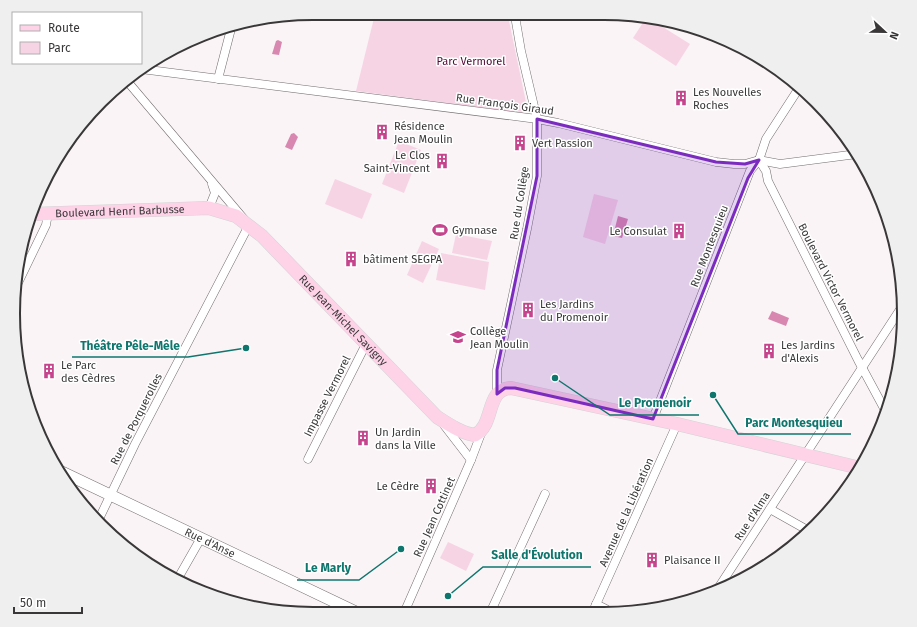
<svg xmlns="http://www.w3.org/2000/svg" width="917" height="627" font-family="'Fira Sans',sans-serif">
<style>
.green{fill:#f7d4e4}
.water{fill:#d888b0}
.lines{fill:none;stroke-linecap:round;stroke-linejoin:round}
.street-casing{stroke:#736d70;stroke-width:9}
.secondary-casing{stroke:#736d70;stroke-width:12}
.primary-casing{stroke:#d3d3d3;stroke-width:14}
.street{stroke:#fff;stroke-width:8}
.secondary{stroke:#fff;stroke-width:11}
.primary{stroke:#fed3e8;stroke-width:13}
.marked{fill:#7b2cbf;fill-opacity:0.2;stroke:#7b2cbf;stroke-width:3;stroke-linejoin:round}
.labels{text-anchor:middle;stroke-width:3;stroke-linejoin:round;paint-order:stroke}
.park-label{font-size:11px;fill:#510835;stroke:#fff}
.poi-label{font-size:11px;fill:#393738;stroke:#fff;text-anchor:start}
.street-label{font-size:11px;fill:#393738;stroke:#fff}
.rim{fill:none;stroke:#393738;stroke-width:2}
.leader{fill:none;stroke:#0f766e;stroke-width:1.5}
.callout-dot{fill:#0f766e;stroke:#fff;stroke-width:1.5}
.callout-label{font-size:12px;text-anchor:middle;font-weight:bold;fill:#0f766e;stroke:#fff;stroke-width:3;stroke-linejoin:round;paint-order:stroke}
</style>
<rect width="100%" height="100%" fill="#faf4f6"/>
<g class="green">
<path d="M375,14l133,2 19,91 -5,6 -166,-22z"/>
<path d="M646,18l4,1 40,25 -14,22 -43,-28z"/>
<path d="M399,141l22,9 -17,43 -22,-9z"/>
<path d="M335,179l37,15 -10,25 -37,-15z"/>
<path d="M594,194l24,6 -13,44 -22,-7z"/>
<path d="M456,234l36,7 -5,19 -35,-7z"/>
<path d="M422,241l17,8 -16,34 -16,-8z"/>
<path d="M441,253l48,9 -4,28 -49,-10z"/>
<path d="M448,542l26,12 -8,17 -26,-13z"/>
</g>
<g class="water">
<path d="M278,40l4,2 -3,13 -7,-1 4,-13z"/>
<path d="M294,133l4,4 -6,13 -7,-3 6,-13z"/>
<path d="M618,216l10,3 -6,19 -9,-2z"/>
<path d="M772,311l17,7 -3,8 -18,-7z"/>
</g>
<g class="lines">
<g class="street-casing">
<g id="street">
<path d="M141,69l396,50 21,4 158,39 18,2h11l14,-4 21,4 77,-10"/>
<path d="M218,79l14,-54"/>
<path d="M759,160l7,11 2,10 90,179 28,52"/>
<path d="M209,208l6,-15 -3,-9"/>
<path d="M16,287l30,-62 2,-12"/>
<path d="M497,394v-24l30,-141 10,-53v-57l-16,-68 -6,-35"/>
<path d="M653,419l97,-248 9,-11 7,-21 33,-51"/>
<path d="M444,425l27,35"/>
<path d="M308,459l58,-115"/>
<path d="M770,509l39,22"/>
<path d="M98,521l37,-77 114,-219 -122,-144"/>
<path d="M177,580l24,-42"/>
<path d="M717,590l186,-285"/>
<path d="M596,604l10,5"/>
<path d="M594,609l83,-185"/>
<path d="M491,611l54,-117"/>
<path d="M404,613l67,-153 11,-29"/>
</g>
</g>
<g class="secondary-casing">
<g id="secondary">
<path id="s1" d="M62,472l296,141"/>
</g>
</g>
<g class="primary-casing">
<g id="primary">
<path id="s2" d="M32,214l177,-6 27,8 26,20 175,181c11,7 24,16 38,18 20,-10 10,-46 36,-47l166,36 183,44"/>
</g>
</g>
<use href="#street" class="street"/>
<use href="#secondary" class="secondary"/>
<use href="#primary" class="primary"/>
</g>
<path class="marked" d="M537,119l179,43 29,2 14,-4 -11,18 -95,241 -138,-31h-10l-8,6v-24l40,-194z"/>
<defs>
<g id="building-bare" transform="scale(1.2)"><path d="M-4-6H4V6H1V3H-1V6H-4ZM-2.5-4.3h1.7v1.8h-1.7ZM.8-4.3h1.7v1.8H.8ZM-2.5-1h1.7V.8h-1.7ZM.8-1h1.7V.8H.8Z" fill="#c5448d" stroke="#fff" stroke-width="2.5" paint-order="stroke"/></g>
<g id="stadium-bare" transform="scale(1.2)"><path d="M0-5a6.5 5 0 1 0 0 10a6.5 5 0 1 0 0-10ZM-3.5-1.8h7v3.6h-7Z" fill="#c5448d" stroke="#fff" stroke-width="2.5" paint-order="stroke"/></g>
<g id="school-bare" transform="scale(1.2)"><path d="M0-5L7-2L0 1L-7-2ZM-4 1L0 2.5L4 1V4Q0 6-4 4Z" fill="#c5448d" stroke="#fff" stroke-width="2.5" paint-order="stroke"/></g>
</defs>
<g fill-rule="evenodd">
<use href="#building-bare" x="681" y="98"/>
<use href="#building-bare" x="382" y="132"/>
<use href="#building-bare" x="520" y="143"/>
<use href="#building-bare" x="442" y="161"/>
<use href="#stadium-bare" x="440" y="230"/>
<use href="#building-bare" x="679" y="231"/>
<use href="#building-bare" x="351" y="259"/>
<use href="#building-bare" x="528" y="310"/>
<use href="#school-bare" x="458" y="337"/>
<use href="#building-bare" x="769" y="351"/>
<use href="#building-bare" x="49" y="371"/>
<use href="#building-bare" x="363" y="438"/>
<use href="#building-bare" x="431" y="486"/>
<use href="#building-bare" x="652" y="560"/>
</g>
<g class="labels">
<g class="park-label">
<text x="471" y="65">Parc Vermorel</text>
</g>
<g class="poi-label">
<text x="693" y="96">Les Nouvelles<tspan x="693" dy="13">Roches</tspan></text>
<text x="394" y="130">Résidence<tspan x="394" dy="13">Jean Moulin</tspan></text>
<text x="532" y="147">Vert Passion</text>
<text x="430" y="159" text-anchor="end">Le Clos<tspan x="430" dy="13">Saint-Vincent</tspan></text>
<text x="452" y="234">Gymnase</text>
<text x="667" y="235" text-anchor="end">Le Consulat</text>
<text x="363" y="263">bâtiment SEGPA</text>
<text x="540" y="308">Les Jardins<tspan x="540" dy="13">du Promenoir</tspan></text>
<text x="470" y="335">Collège<tspan x="470" dy="13">Jean Moulin</tspan></text>
<text x="781" y="349">Les Jardins<tspan x="781" dy="13">d'Alexis</tspan></text>
<text x="61" y="369">Le Parc<tspan x="61" dy="13">des Cèdres</tspan></text>
<text x="375" y="436">Un Jardin<tspan x="375" dy="13">dans la Ville</tspan></text>
<text x="419" y="490" text-anchor="end">Le Cèdre</text>
<text x="664" y="564">Plaisance II</text>
</g>
<g class="street-label">
<text transform="translate(505 104) rotate(8)" y="4">Rue François Giraud</text>
<text transform="translate(519 203) rotate(-81)" y="4">Rue du Collège</text>
<text dy="4" stroke="none"><textPath href="#s2" startOffset="88">Boulevard Henri Barbusse</textPath></text>
<text transform="translate(709 246) rotate(-69)" y="4">Rue Montesquieu</text>
<text transform="translate(831 282) rotate(63)" y="4">Boulevard Victor Vermorel</text>
<text dy="4" stroke="none"><textPath href="#s2" startOffset="355">Rue Jean-Michel Savigny</textPath></text>
<text transform="translate(327 396) rotate(-63)" y="4">Impasse Vermorel</text>
<text transform="translate(136 419) rotate(-63)" y="4">Rue de Porquerolles</text>
<text transform="translate(626 512) rotate(-66)" y="4">Avenue de la Libération</text>
<text transform="translate(752 516) rotate(-57)" y="4">Rue d'Alma</text>
<text transform="translate(434 517) rotate(-66)" y="4">Rue Jean Cottinet</text>
<text dy="4" stroke="none"><textPath href="#s1" startOffset="164">Rue d'Anse</textPath></text>
</g>
</g>
<path d="M0 0H917V627H0ZM313 20H604A293 293 0 0 1 897 313V314A293 293 0 0 1 604 607H313A293 293 0 0 1 20 314V313A293 293 0 0 1 313 20Z" fill="#efefef" fill-rule="evenodd"/>
<path class="rim" d="M313 20H604A293 293 0 0 1 897 313V314A293 293 0 0 1 604 607H313A293 293 0 0 1 20 314V313A293 293 0 0 1 313 20Z"/>
<path class="leader" d="M246 348L188 357H72M555 378L610 415H699M713 395L738 434H851M448 596L483 567H591M401 549L359 580H297"/>
<g class="callout-dot">
<circle cx="246" cy="348" r="4"/>
<circle cx="555" cy="378" r="4"/>
<circle cx="713" cy="395" r="4"/>
<circle cx="448" cy="596" r="4"/>
<circle cx="401" cy="549" r="4"/>
</g>
<g class="callout-label">
<text x="130" y="350">Théâtre Pêle-Mêle</text>
<text x="655" y="407">Le Promenoir</text>
<text x="794" y="427">Parc Montesquieu</text>
<text x="537" y="559">Salle d'Évolution</text>
<text x="328" y="572">Le Marly</text>
</g>
<rect x="12" y="12" width="130" height="52" fill="#ffffff" stroke="#b0afaf"/>
<rect x="20" y="25" width="20" height="6" fill="#fed3e8" stroke="#b0afaf"/>
<text x="48" y="32" font-size="12" fill="#393738">Route</text>
<rect x="20" y="42" width="20" height="12" fill="#f7d4e4" stroke="#b0afaf"/>
<text x="48" y="52" font-size="12" fill="#393738">Parc</text>
<g transform="translate(885 32) rotate(112)" stroke="#ffffff" stroke-width="3" paint-order="stroke">
<path d="M0-3L7 15L0 10L-7 15Z" fill="#393738"/>
<text y="-6" font-size="11" font-weight="bold" text-anchor="middle" fill="#393738">N</text>
</g>
<path d="M14 607v6h68v-6" fill="none" stroke="#393738" stroke-width="2"/>
<text x="20" y="607" font-size="12" fill="#393738" stroke="#ffffff" stroke-width="3" paint-order="stroke">50 m</text>
</svg>
